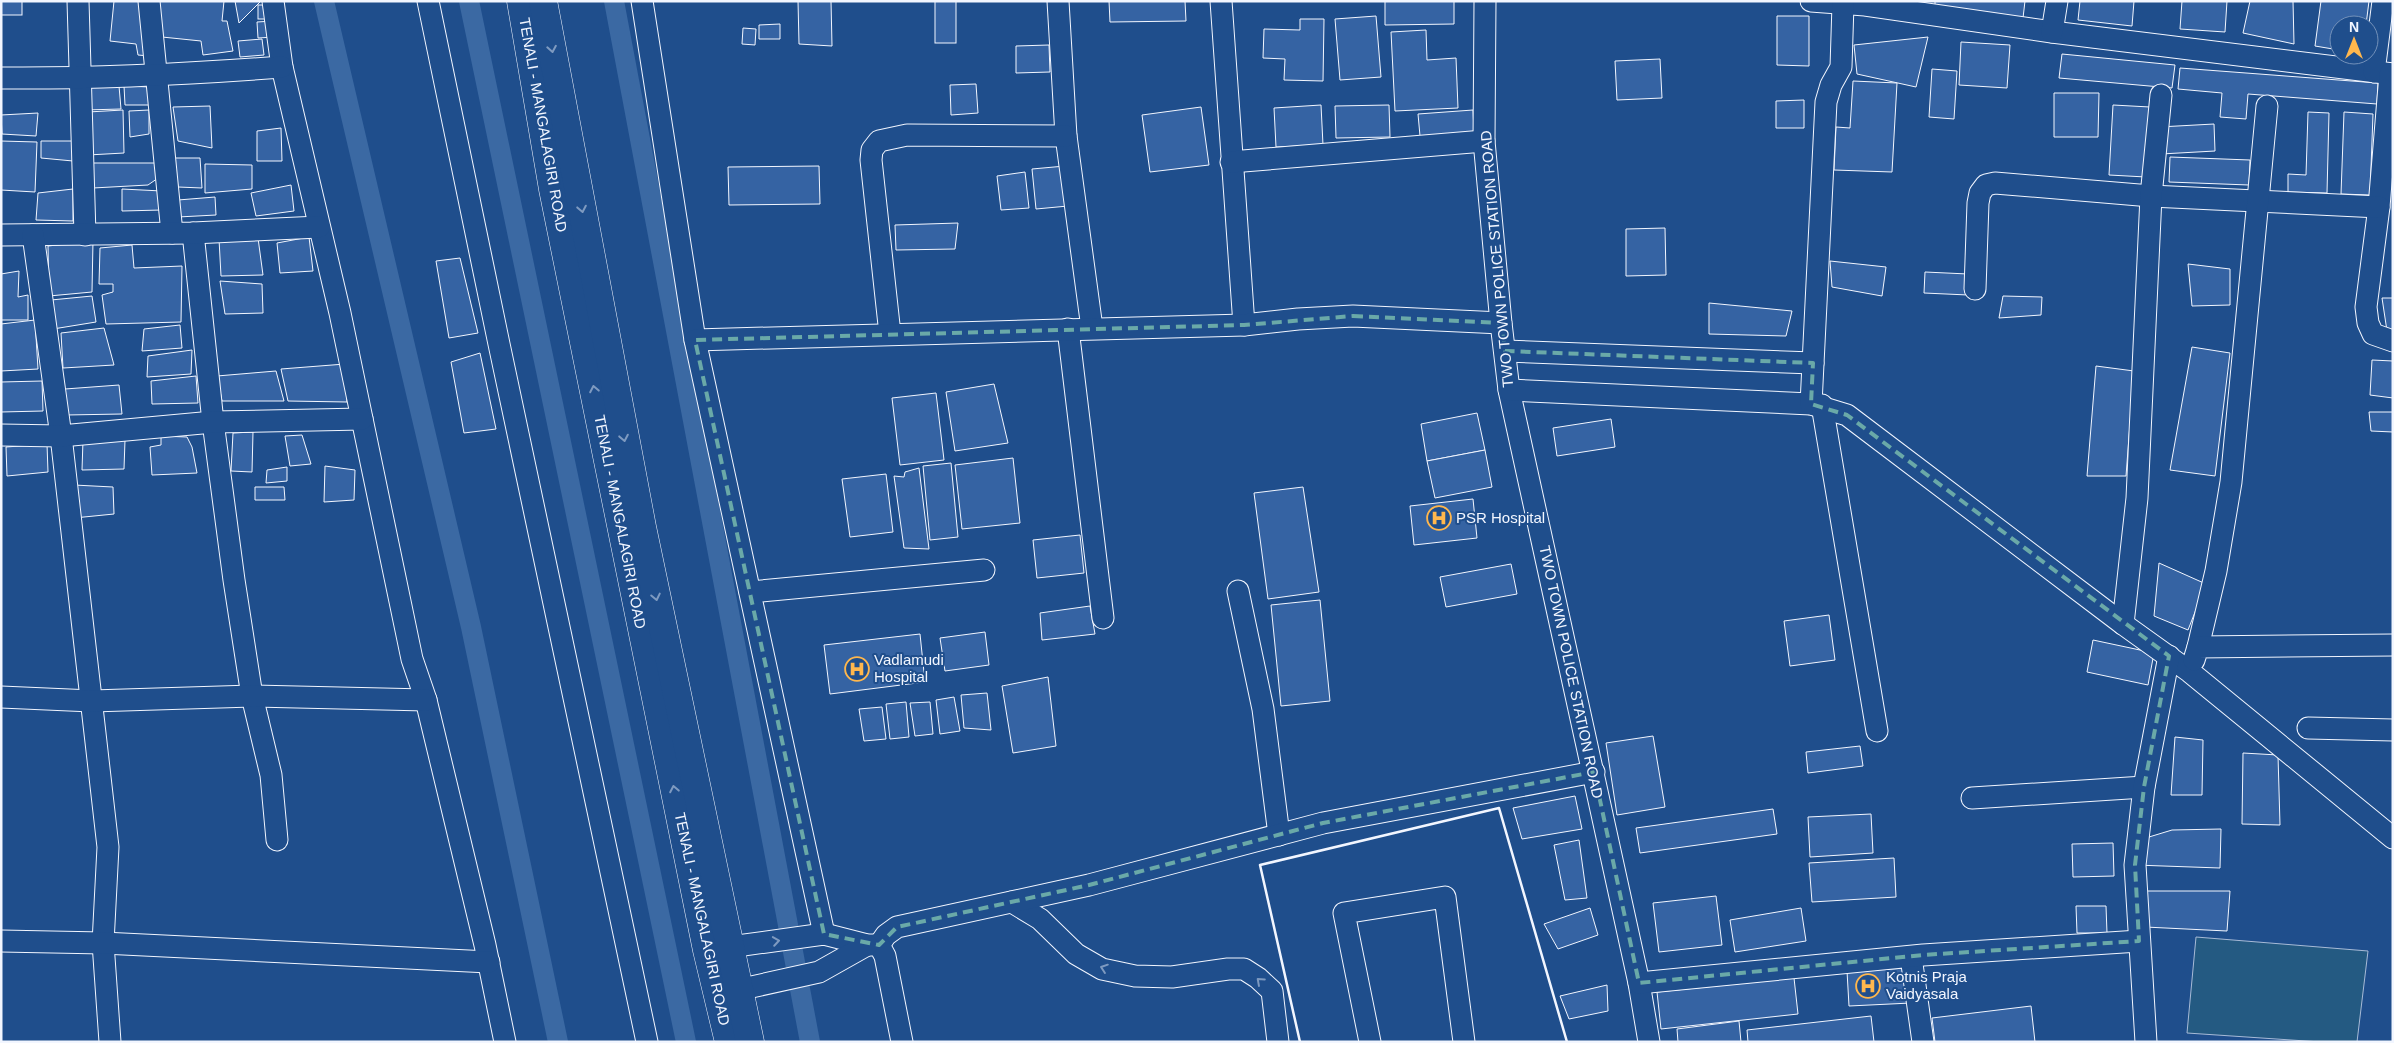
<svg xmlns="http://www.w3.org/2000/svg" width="2394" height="1043" font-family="Helvetica,sans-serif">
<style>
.green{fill:#245a82;stroke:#a8bbd7}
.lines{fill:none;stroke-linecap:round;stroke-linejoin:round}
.canal{stroke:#3b69a3;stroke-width:20}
.building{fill:#3563a3;stroke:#f2f6ff}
.minor-casing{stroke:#f2f6ff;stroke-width:23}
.major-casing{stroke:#f2f6ff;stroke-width:29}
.minor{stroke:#1f4e8c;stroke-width:21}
.major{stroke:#1f4e8c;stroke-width:28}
.wall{stroke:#f2f6ff;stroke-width:2.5}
.oneway{stroke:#7e9ac0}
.marked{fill:none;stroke:#6aa9a8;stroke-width:4;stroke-dasharray:10 6;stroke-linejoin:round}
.labels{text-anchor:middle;stroke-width:4;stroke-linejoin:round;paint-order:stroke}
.street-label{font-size:15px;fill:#f2f6ff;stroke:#1f4e8c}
.poi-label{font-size:15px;fill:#f2f6ff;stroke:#1f4e8c;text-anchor:start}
</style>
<rect width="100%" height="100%" fill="#1f4e8c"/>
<path class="green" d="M2196,937l172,14 -11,91h-36l-134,-9z"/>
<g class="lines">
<g class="canal">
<path d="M324,1l147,626 87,415"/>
<path d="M469,1l217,1041"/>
<path d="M614,1l196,1041"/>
</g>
</g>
<g class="building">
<rect x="1" y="1" width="21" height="14"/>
<path d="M114,1h110l-2,20h5l6,30 -30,4 -2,-14 -39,-4 -2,20 -22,-2 -2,-11 -26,-3z"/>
<path d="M235,1h26l-22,22z"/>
<path d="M798,1h33l1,45 -33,-2z"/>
<rect x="935" y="1" width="21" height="42"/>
<path d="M1109,1h76l1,20 -76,1z"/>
<path d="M1385,1h69v23l-69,1z"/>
<path d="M1935,1h90l-2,17 -88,-8z"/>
<path d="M2080,1h54l-2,25 -54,-6z"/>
<path d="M2182,1h45l-2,31 -45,-3z"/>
<path d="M2250,1h43l1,43 -51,-11z"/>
<path d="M2321,1h48l-3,24h-27v25l-24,-4z"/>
<rect x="258" y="5" width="11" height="14"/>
<path d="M1376,16l5,61 -41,3 -5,-61z"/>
<path d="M1777,16h32v50l-32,-1z"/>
<path d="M1300,19h24l-1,62 -39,-1 1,-21 -22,-1 1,-29 36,1z"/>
<path d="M273,21l1,16 -16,1 -1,-16z"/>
<path d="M780,24v15h-21v-14z"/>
<path d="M743,28l13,1 -1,16 -13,-1z"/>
<path d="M1426,30l1,30 29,-2 2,50 -63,3 -4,-79z"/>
<path d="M1928,37l-12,50 -59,-13 -3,-29z"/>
<path d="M262,39l2,16 -24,2 -2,-16z"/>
<path d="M1961,42l49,3 -3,43 -48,-3z"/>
<path d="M1049,45l1,27 -34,1v-27z"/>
<path d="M2062,54l113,11 -3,23 -113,-10z"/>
<path d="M1660,59l2,39 -45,2 -2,-39z"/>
<path d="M2180,68l198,15 -1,21 -129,-10 -2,25 -26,-2 2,-24 -44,-4z"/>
<path d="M1932,69l25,2 -3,48 -25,-2z"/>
<path d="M1853,81l44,2 -5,89 -58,-2 2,-43 14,1z"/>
<path d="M976,84l2,29 -27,2 -1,-30z"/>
<path d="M85,85l34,1 2,23 -36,1z"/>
<path d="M124,86l27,1 2,18h-28z"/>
<path d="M2054,93h45l-1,44h-44z"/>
<path d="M1804,100v28h-28v-27z"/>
<path d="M1321,105l2,40 -47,2 -2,-39z"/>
<path d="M1389,105l1,32 -54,1 -1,-32z"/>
<path d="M2113,105l37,2 -4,70 -37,-2z"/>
<path d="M210,106l2,42 -34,-7 -5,-34z"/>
<path d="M1201,107l8,58 -59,7 -8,-57z"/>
<path d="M123,110l1,43 -36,2v-43z"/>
<path d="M149,110v24l-19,3 -1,-26z"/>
<path d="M1473,110l1,22 -54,4 -2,-22z"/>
<path d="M2308,112l21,1 -2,80 -39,-1v-18l18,1z"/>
<path d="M2344,112l29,2 -3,81 -29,-1z"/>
<path d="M38,113l-2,23 -34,-2 -1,-19z"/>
<path d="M2214,124l1,27 -54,3 -2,-27z"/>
<path d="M281,128l1,33h-25v-30z"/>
<path d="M1,141l36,1 -2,50 -34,-2z"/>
<path d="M41,141h31l1,20 -32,-3z"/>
<path d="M2170,157l80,3 -1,25 -80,-3z"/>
<path d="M174,158h26l2,30 -24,-1z"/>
<path d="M90,163h71v13l-13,9 -55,3z"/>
<path d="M205,164l47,1v24l-47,4z"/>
<path d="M819,166l1,38 -91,1 -1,-38z"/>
<path d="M1065,166l3,40 -32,3 -4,-40z"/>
<path d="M1025,172l4,36 -28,2 -4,-34z"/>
<path d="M291,185l3,26 -38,5 -5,-23z"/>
<path d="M73,189v32l-37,-1 2,-27z"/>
<path d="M122,189l40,2v19l-40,1z"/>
<path d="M215,197l1,18 -38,2v-17z"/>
<path d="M958,223l-3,26 -59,1 -1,-25z"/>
<path d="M1665,228l1,47 -40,1v-47z"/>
<path d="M309,237l4,34 -33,2 -3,-30z"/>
<path d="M258,238l5,37 -42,1 -2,-37z"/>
<path d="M93,241l-1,51 -43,4 -1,-50z"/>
<path d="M132,245l2,23 48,-2 -1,56 -75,2 -4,-29 11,-3v-8h-14l1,-36z"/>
<path d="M460,258l18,75 -29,5 -13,-77z"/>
<path d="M1830,261l56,6 -4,29 -50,-9z"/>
<path d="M2188,264l42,5v36l-38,1z"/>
<path d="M19,271l-1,26 10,-2v25h-27v-46z"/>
<path d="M1925,272l43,2v21l-44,-2z"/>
<path d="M220,281l42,3 1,29 -38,1z"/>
<path d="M92,296l4,26 -43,7 -2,-29z"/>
<path d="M2003,296l39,1 -1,18 -42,3z"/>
<path d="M2382,298h11v33h-6z"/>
<path d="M1709,303l83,8 -6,25 -77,-2z"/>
<path d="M35,320l3,49 -37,2v-47z"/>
<path d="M180,325l2,23 -40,3 2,-22z"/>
<path d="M104,328l10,37 -51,3 -2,-35z"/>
<path d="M2192,347l38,6 -15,123 -45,-6z"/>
<path d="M192,350l-1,24 -44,3 1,-21z"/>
<path d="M480,353l16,76 -32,4 -13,-71z"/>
<path d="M2372,360l21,1v37l-23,-3z"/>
<path d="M345,364l2,38 -59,-1 -7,-32z"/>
<path d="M2096,366l38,5 -8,105h-39z"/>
<path d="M276,371l8,30h-62l-5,-25z"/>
<path d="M196,376l2,27 -46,1 -1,-23z"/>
<path d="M42,381l1,30 -42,1v-30z"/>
<path d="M994,384l14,59 -53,8 -9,-59z"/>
<path d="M119,385l3,29 -56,1 -1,-26z"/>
<path d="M936,393l8,67 -44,5 -8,-67z"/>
<path d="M2369,412h24v20l-22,-1z"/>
<path d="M1477,413l8,37 -58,11 -6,-37z"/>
<path d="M1611,419l4,28 -58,9 -4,-28z"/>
<path d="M253,432l-1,40 -21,-1 2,-38z"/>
<path d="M302,435l9,29 -21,2 -5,-30z"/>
<path d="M161,436l26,1 5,10 5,26 -45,2 -2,-28 11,-2z"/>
<path d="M83,440h42l-1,29 -42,1z"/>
<path d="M47,444l1,28 -41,4 -1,-29z"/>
<path d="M1485,450l7,37 -57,11 -8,-37z"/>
<path d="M1013,458l7,65 -58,6 -7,-64z"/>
<path d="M951,463l7,74 -28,3 -7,-74z"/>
<path d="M325,466l30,4 -1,30 -30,2z"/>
<path d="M287,467v14l-21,2 1,-13z"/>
<path d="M919,468l10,81 -25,-1 -10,-72 10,1 1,-5z"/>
<path d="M886,474l7,58 -43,5 -8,-58z"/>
<path d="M74,485l39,2 1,27 -40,4z"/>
<path d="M255,487h29l1,13h-30z"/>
<path d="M1303,487l16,105 -51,7 -14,-106z"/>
<path d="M1473,499l4,39 -63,7 -4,-39z"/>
<path d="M1080,535l4,38 -47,5 -4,-38z"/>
<path d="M2159,563l47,21 -18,46 -34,-14z"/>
<path d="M1511,564l6,30 -71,13 -6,-30z"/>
<path d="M1320,600l10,101 -49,5 -10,-101z"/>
<path d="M1090,606l5,28 -53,6 -2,-27z"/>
<path d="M1829,615l6,45 -45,6 -6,-45z"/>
<path d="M985,632l4,33 -44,6 -5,-33z"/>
<path d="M920,634l5,48 -95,12 -6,-49z"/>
<path d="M2093,640l61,13 -6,32 -61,-13z"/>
<path d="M1048,677l8,69 -43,7 -11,-67z"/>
<path d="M987,693l4,37 -27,-2 -3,-33z"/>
<path d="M954,697l6,34 -20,3 -4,-34z"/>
<path d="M906,702l3,35 -19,2 -4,-35z"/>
<path d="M930,702l3,32 -18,2 -5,-33z"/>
<path d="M882,707l4,32 -22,2 -5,-32z"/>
<path d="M1653,736l12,71 -48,8 -11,-72z"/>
<path d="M2175,737l28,3 -1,55h-31z"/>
<path d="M1860,746l3,20 -55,7 -2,-21z"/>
<path d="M2243,753l35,2 2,70 -38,-1z"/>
<path d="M1575,796l7,33 -60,10 -9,-31z"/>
<path d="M1773,809l4,25 -137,19 -4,-25z"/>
<path d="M1871,814l2,39 -63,4 -2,-40z"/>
<path d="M2221,829l-1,39 -85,-3 14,-28 23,-7z"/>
<path d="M1579,840l8,58 -22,2 -11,-55z"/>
<path d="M2113,843l1,33 -41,1 -1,-33z"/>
<path d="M1894,858l2,39 -84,5 -3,-39z"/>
<path d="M2144,891h86l-3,40 -82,-4z"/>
<path d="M1716,896l6,49 -63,7 -6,-49z"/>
<path d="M2076,906h30l1,27h-30z"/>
<path d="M1590,908l8,27 -40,14 -14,-25z"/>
<path d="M1801,908l5,33 -71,11 -5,-32z"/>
<path d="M1909,968l2,35 -62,3 -2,-35z"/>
<path d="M1794,978l4,36 -137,15 -4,-37z"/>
<path d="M1607,985l1,26 -39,8 -9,-23z"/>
<path d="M2031,1006l4,36h-100l-3,-24z"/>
<path d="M1871,1016l3,26h-126l-1,-12z"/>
<path d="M1739,1021l2,21h-63l-1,-13z"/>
</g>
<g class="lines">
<g class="minor-casing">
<g id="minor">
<path d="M78,1l7,234"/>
<path d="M149,1l23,232"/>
<path d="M273,1l9,66 58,246 72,346 14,41 59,245 20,97"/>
<path d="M428,1l71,343 148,698"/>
<path d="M642,1l53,339 129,594"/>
<path d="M1058,1l8,135 26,192"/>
<path d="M1221,1l23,324"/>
<path d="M1485,1l-1,140 17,182 8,67 130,593 10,59"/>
<path d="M1811,1l54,4 187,27 341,42"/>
<path d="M2052,32l5,-31"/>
<path d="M2374,72l9,-71"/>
<path d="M2390,74l-11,133 -13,100 2,16 5,11 20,7"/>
<path d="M1,78c94,1 187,-4 281,-11"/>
<path d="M1231,162l253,-21"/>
<path d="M193,233l20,189 21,158 18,116 19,79 6,65"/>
<path d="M1,235l192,-2 126,-6"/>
<path d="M33,235l28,201 47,411 -5,96 7,99"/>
<path d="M1975,289l3,-86 2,-10 6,-8 9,-2 156,13 228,11"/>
<path d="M1068,329l35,289"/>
<path d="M890,334l-19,-174 1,-10 7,-9 28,-6 159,1"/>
<path d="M695,340l549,-15 54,-6 55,-3 148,7"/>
<path d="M1505,351l308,12"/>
<path d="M1509,390l302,14 36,11 276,209 67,48 203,166"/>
<path d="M1811,404l15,-302 5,-17 10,-18 2,-63"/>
<path d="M1822,405l55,326"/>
<path d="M1,435l60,1 152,-14 149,-3"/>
<path d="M1238,591l25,118 16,126"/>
<path d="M750,592l234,-22"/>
<path d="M2123,624l14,-126 14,-302 10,-101"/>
<path d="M2198,647l18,-76 15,-89 36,-376"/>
<path d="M2194,660l4,-13 195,-2"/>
<path d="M1,697l91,4 160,-5 174,4"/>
<path d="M2308,728l85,2"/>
<path d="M1972,798l172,-11"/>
<path d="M1012,902l28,17 36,35 26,15 33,7 37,1 56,-8h16l14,9 14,13 6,51"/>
<path d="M1,941l102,2 386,19"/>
<path d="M879,945l7,-10 11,-8 192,-42 234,-62 271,-51"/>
<path d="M715,949l109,-15 43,11h12l6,11 17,86"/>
<path d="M1911,957l12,85"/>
<path d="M1639,983l284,-28 216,-14"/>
<path d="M724,993l95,-21 48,-27"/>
<path d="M1370,1042l-26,-129 101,-16 19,145"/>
<path d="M2146,1042l-11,-177 9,-78 25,-131"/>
</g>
</g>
<g class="major-casing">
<g id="major">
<path d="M521,1l32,188 154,761 22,92"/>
<path d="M543,1l99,526 108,515"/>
</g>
</g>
<use href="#minor" class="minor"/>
<use href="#major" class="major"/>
<path class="wall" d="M1300,1042l-40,-177 239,-57 68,234"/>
</g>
<defs><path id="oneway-chevron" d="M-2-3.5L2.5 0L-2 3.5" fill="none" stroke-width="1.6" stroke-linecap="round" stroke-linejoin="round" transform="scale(1.25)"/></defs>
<g class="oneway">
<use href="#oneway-chevron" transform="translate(552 49) rotate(80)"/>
<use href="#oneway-chevron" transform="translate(582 209) rotate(79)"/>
<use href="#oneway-chevron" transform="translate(594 389) rotate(-101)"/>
<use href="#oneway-chevron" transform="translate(624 438) rotate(79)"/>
<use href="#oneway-chevron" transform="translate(656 597) rotate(78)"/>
<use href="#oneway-chevron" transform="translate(674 789) rotate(-101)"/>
<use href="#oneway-chevron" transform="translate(776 941) rotate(-9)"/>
<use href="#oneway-chevron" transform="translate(1104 968) rotate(-161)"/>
<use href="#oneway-chevron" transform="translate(1260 981) rotate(-138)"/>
</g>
<path class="marked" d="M1353,316l148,7 4,28 308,12 -2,41 36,11 322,241 -25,131 -9,78 4,76 -216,14 -284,28 -45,-211 -271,51 -234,62 -192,42 -18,18 -55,-11 -129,-594 549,-15z"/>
<defs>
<g id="hospital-ring" transform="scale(1.25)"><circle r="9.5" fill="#1f4e8c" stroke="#ffb74d" stroke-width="1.5"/><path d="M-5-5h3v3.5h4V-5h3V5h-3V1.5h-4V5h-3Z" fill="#ffb74d"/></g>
</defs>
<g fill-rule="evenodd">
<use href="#hospital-ring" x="1439" y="518"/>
<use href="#hospital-ring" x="857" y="669"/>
<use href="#hospital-ring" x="1868" y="986"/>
</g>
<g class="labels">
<g class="street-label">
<text transform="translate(543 125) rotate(80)" y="5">TENALI - MANGALAGIRI ROAD</text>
<text transform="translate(1497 259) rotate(-95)" y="5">TWO TOWN POLICE STATION ROAD</text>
<text transform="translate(620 522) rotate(79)" y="5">TENALI - MANGALAGIRI ROAD</text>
<text transform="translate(1571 672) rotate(78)" y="5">TWO TOWN POLICE STATION ROAD</text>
<text transform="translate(702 919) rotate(78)" y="5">TENALI - MANGALAGIRI ROAD</text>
</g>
<g class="poi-label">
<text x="1456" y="523">PSR Hospital</text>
<text x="874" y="665">Vadlamudi<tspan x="874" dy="17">Hospital</tspan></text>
<text x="1886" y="982">Kotnis Praja<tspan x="1886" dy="17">Vaidyasala</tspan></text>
</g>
</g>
<rect width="2394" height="1043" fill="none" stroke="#f2f6ff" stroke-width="5"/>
<g transform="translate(2354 40)"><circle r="24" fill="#1f4e8c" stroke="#7391ba"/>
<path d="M0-4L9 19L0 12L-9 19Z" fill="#ffb74d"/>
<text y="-8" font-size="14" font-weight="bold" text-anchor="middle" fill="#f2f6ff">N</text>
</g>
</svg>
